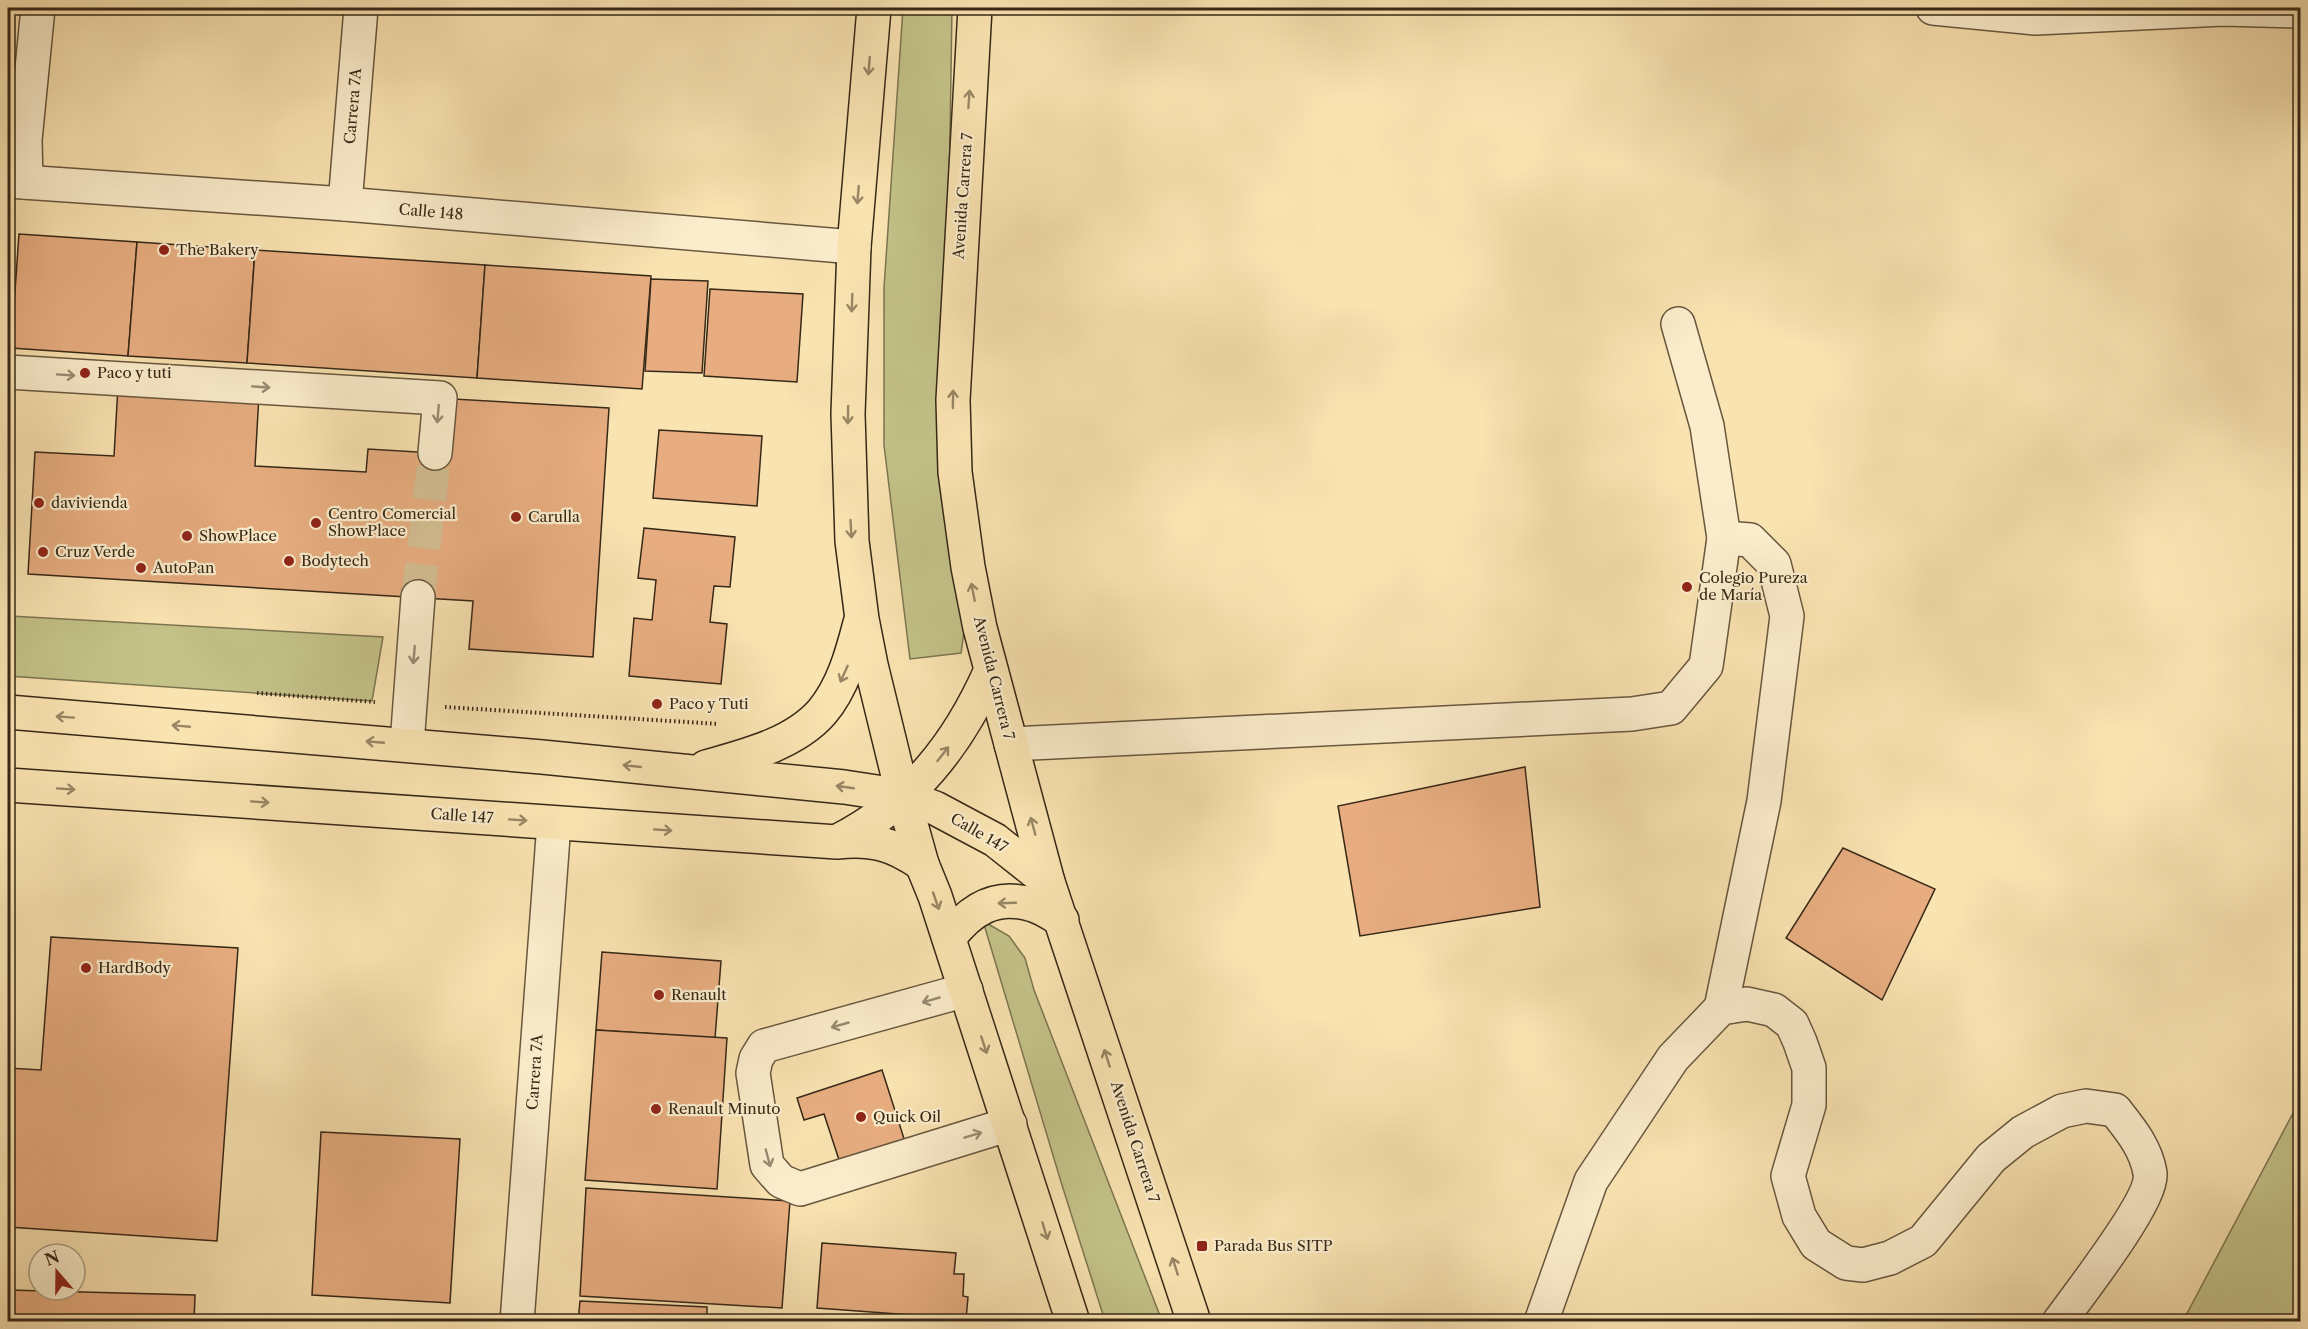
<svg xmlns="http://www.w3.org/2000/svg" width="2308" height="1329" font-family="'Libre Caslon Text',serif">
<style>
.green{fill:#c3c288;stroke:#7d7550;stroke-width:1.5}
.building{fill:#e7ad80;stroke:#372817;stroke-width:1.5}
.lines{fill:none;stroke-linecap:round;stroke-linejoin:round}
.minor-tunnel{stroke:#d2be92;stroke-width:33;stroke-dasharray:33 16;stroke-linecap:butt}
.minor-casing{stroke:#68573e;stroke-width:36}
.major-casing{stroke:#372817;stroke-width:36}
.path{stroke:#372817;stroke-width:4;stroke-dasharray:1.5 3;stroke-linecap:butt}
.minor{stroke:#fbedcc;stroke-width:33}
.major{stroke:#f9e3b1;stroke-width:33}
.oneway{stroke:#988664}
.oneway2{stroke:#998a72}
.poi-dot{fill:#8f2418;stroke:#fbedcc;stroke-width:2}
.labels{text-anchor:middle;stroke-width:4.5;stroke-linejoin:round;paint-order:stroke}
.street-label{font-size:15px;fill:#372817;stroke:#fbedcc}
.poi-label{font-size:15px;fill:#372817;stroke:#fbedcc;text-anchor:start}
</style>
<rect width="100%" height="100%" fill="#f9e3b1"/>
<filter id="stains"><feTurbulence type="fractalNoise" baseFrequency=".00333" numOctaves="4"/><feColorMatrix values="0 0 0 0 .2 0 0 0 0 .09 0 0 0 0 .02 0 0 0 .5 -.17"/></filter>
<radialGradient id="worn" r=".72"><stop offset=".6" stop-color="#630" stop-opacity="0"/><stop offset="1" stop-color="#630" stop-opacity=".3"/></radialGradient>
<g class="green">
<path d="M903,8h49l-3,192 18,411 -6,42 -51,6 -26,-214v-157z"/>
<path d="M10,616l373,21 -11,64 -364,-25z"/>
<path d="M983,921l26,15 16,22 9,32 128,331h-57l-44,-139z"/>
<path d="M2300,1100v221h-117z"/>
</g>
<g class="building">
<path d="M19,234l118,8 -9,114 -117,-8z"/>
<path d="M137,242l118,8 -8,113 -119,-7z"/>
<path d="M255,250l230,15 -8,113 -230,-15z"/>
<path d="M485,265l166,11 -9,113 -165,-11z"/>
<path d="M651,279l57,2 -6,92 -57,-2z"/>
<path d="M710,289l93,5 -6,88 -93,-6z"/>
<path d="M118,386l141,8 -4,72 111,6 2,-23 82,5 4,-55 155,9 -16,249 -124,-8 4,-48 -445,-27 7,-122 79,4z"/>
<path d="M659,430l103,6 -5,70 -104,-8z"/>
<path d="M644,528l91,9 -5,50 -16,-1 -4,36 17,2 -6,60 -92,-8 5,-58 18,2 4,-40 -18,-2z"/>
<path d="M1525,767l15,140 -180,29 -22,-130z"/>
<path d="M1843,848l92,41 -53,111 -96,-62z"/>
<path d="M51,937l187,11 -21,293 -209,-14v-159l33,2z"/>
<path d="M602,952l119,9 -6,77 -119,-8z"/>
<path d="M596,1030l131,8 -10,151 -132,-9z"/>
<path d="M882,1070l25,78 -65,21 -18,-55 -20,6 -7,-22z"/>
<path d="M321,1132l139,7 -10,164 -138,-8z"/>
<path d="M586,1188l204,13 -8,107 -202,-12z"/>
<path d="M822,1243l134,10 -2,21h10l-1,22 5,1 -2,22 -149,-11z"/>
<path d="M8,1290l187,5 -1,27h-186z"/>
<path d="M580,1301l127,6v15h-129z"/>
</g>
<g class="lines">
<path class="minor-tunnel" d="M418,597l17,-144"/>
<g class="minor-casing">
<g id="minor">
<path d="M1933,8l103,10 187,-9 77,2"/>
<path d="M8,181l337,23 509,43"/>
<path d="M26,182l-1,-42 13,-132"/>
<path d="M345,204l16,-196"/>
<path d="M8,372l432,26 -5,55"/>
<path d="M407,744l11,-147"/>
<path d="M1011,744l621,-30 39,-6 35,-42 18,-128 -17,-112 -29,-102"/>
<path d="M966,990l-202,56 -8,13 -3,14 14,92 14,16 19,8 210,-65"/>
<path d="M1721,1008l43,-207 23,-185 -13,-52 -24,-24 -26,-2"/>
<path d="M517,1322l37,-499"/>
<path d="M1541,1322l50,-141 82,-123 48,-50 26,-4 27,6 18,14 8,18 9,26v37l-21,71 11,40 17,28 30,19 17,2 27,-7 33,-17 68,-83 32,-26 39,-21 24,-5 29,4c15,19 31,38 35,63 4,26 -73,124 -91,149"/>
</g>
</g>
<g class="major-casing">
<g id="major">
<path d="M874,8l-20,239 -6,167 4,127 10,78 9,46 32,131 19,68 13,32 138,426"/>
<path d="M975,8l-22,392 2,72 13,95 12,61 68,254 146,440"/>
<path d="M8,712l534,45 302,30 59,9 32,12 60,32 53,42"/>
<path d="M706,767c39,-11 88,-23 116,-55 21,-25 30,-58 38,-89"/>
<path d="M8,785l829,57c35,-4 56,2 85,22"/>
<path d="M838,841c74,-38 120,-96 153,-171"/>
<path d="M949,938c21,-28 47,-45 84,-33 10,3 20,10 29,15"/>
</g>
</g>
<g class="path">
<path d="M257,693l118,9"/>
<path d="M445,707l274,17"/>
</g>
<use href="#minor" class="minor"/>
<use href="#major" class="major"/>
</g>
<defs><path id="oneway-shaft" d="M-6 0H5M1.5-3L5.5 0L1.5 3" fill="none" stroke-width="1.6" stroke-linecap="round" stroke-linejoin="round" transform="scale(1.5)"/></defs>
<g class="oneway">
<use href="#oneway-shaft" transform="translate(869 66) rotate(95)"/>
<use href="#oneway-shaft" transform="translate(969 99) rotate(-86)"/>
<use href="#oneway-shaft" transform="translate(858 195) rotate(95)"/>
<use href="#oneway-shaft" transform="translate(852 303) rotate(92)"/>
<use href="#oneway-shaft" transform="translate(953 399) rotate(-89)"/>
<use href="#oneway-shaft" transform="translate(848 415) rotate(91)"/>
<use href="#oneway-shaft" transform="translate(851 529) rotate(87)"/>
<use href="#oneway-shaft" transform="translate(973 592) rotate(-101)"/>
<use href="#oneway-shaft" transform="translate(844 674) rotate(114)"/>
<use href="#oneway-shaft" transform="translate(65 717) rotate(-176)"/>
<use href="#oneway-shaft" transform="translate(181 726) rotate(-175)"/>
<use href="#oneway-shaft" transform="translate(375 742) rotate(-175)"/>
<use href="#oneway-shaft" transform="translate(943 754) rotate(-52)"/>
<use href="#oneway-shaft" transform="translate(632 766) rotate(-174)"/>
<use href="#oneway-shaft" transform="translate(845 787) rotate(-172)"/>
<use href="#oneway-shaft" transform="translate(66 789) rotate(4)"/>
<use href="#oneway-shaft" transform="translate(260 802) rotate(4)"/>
<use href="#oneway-shaft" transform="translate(518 820) rotate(4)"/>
<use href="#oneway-shaft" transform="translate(1033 826) rotate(-105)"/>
<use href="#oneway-shaft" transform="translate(663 830) rotate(4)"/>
<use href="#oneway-shaft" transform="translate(936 901) rotate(71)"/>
<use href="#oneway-shaft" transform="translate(1007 903) rotate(178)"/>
<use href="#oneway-shaft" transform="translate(984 1045) rotate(72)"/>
<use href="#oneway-shaft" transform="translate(1107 1058) rotate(-108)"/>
<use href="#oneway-shaft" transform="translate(1045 1231) rotate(73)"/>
<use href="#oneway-shaft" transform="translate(1175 1266) rotate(-108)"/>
</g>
<g class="oneway2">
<use href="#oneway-shaft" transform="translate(66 375) rotate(4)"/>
<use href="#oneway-shaft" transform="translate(261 387) rotate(4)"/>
<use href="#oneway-shaft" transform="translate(438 414) rotate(95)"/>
<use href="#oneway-shaft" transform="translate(414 655) rotate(95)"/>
<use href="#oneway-shaft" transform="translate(931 1000) rotate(164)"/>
<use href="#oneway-shaft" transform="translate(840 1025) rotate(164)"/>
<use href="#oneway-shaft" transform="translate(973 1135) rotate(-17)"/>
<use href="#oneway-shaft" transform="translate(768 1158) rotate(75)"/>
</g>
<g class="poi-dot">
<circle cx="164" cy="250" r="6"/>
<circle cx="85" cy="373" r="6"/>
<circle cx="39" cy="503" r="6"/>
<circle cx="516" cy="517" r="6"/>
<circle cx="316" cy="523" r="6"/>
<circle cx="187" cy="536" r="6"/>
<circle cx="43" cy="552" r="6"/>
<circle cx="289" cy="561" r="6"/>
<circle cx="141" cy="568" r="6"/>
<circle cx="1687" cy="587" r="6"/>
<circle cx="657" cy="704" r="6"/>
<circle cx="86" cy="968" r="6"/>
<circle cx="659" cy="995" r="6"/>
<circle cx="656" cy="1109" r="6"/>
<circle cx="861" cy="1117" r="6"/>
<rect x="1196" y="1240" width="12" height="12" rx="3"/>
</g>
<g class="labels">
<g class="street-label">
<text transform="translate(353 106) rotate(-85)" y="5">Carrera 7A</text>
<text transform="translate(963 196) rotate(-86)" y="5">Avenida Carrera 7</text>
<text transform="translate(431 212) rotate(5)" y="5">Calle 148</text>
<text transform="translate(994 678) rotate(76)" y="5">Avenida Carrera 7</text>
<text transform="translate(462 816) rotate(4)" y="5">Calle 147</text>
<text transform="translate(979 833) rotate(30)" y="5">Calle 147</text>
<text transform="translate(535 1072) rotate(-86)" y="5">Carrera 7A</text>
<text transform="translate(1135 1142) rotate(72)" y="5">Avenida Carrera 7</text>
</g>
<g class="poi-label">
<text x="176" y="255">The Bakery</text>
<text x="97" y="378">Paco y tuti</text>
<text x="51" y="508">davivienda</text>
<text x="328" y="519">Centro Comercial<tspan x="328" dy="17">ShowPlace</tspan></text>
<text x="528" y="522">Carulla</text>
<text x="199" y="541">ShowPlace</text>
<text x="55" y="557">Cruz Verde</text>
<text x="301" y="566">Bodytech</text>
<text x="153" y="573">AutoPan</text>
<text x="1699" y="583">Colegio Pureza<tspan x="1699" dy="17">de María</tspan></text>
<text x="669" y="709">Paco y Tuti</text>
<text x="98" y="973">HardBody</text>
<text x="671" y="1000">Renault</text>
<text x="668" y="1114">Renault Minuto</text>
<text x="873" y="1122">Quick Oil</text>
<text x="1214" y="1251">Parada Bus SITP</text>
</g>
</g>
<rect width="2308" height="1329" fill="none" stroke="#f9e3b1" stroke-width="30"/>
<rect x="9" y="9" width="2290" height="1311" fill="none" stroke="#372817" stroke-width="3"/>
<rect x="15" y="15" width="2278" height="1299" fill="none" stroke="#372817" stroke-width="1.5"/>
<g transform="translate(57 1272) rotate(340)"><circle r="28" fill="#fbedcc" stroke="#ad9e84" stroke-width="1.5"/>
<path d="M0-4.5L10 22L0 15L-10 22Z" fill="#8f2418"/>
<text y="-9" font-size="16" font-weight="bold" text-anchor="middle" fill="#372817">N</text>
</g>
<rect width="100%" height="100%" filter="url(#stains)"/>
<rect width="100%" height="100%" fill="url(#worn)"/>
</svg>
